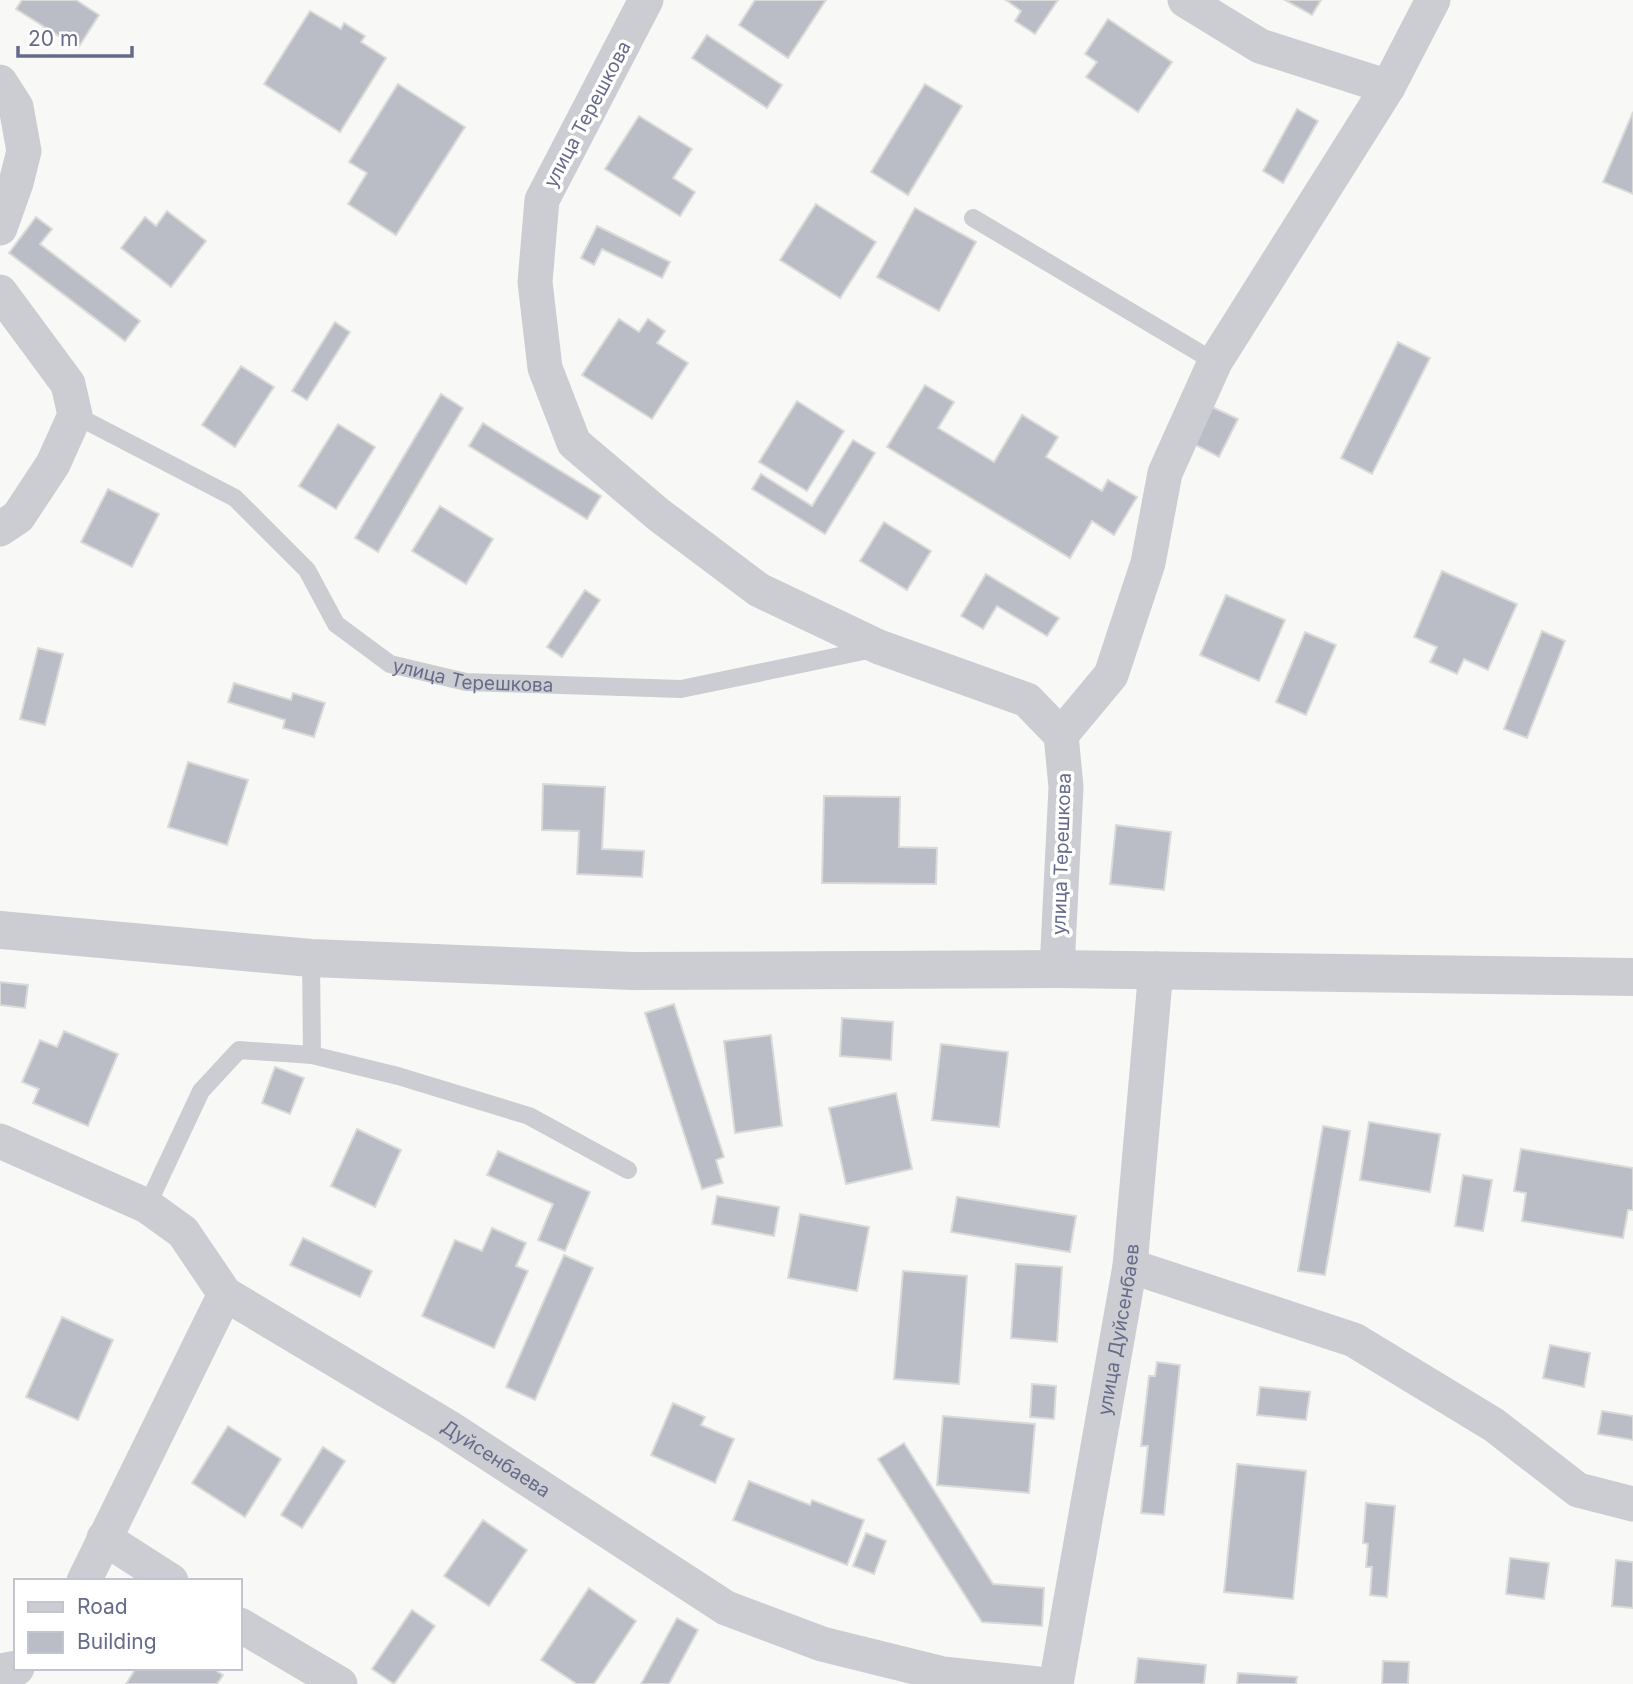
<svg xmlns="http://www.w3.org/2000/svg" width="1633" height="1684" font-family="Inter,sans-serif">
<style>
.building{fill:#babcc6;stroke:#dadbd9;stroke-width:2}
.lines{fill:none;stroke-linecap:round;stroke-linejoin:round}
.service{stroke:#cccdd2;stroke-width:18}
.minor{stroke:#cccdd2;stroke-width:35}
.tertiary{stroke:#cccdd2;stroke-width:38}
.labels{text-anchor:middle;stroke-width:7;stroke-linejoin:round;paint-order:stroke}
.street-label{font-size:19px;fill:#666b8a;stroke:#fff}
</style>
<rect width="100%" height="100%" fill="#f8f9f7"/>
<g class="building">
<path d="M22,0h54l23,15 -21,33 -62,-39z"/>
<path d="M755,0h71l-38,58 -49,-33z"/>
<path d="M1006,0h52l-23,34 -20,-13 6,-10z"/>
<path d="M1285,0h36l-9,15z"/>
<path d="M310,11l31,18 3,-6 21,13 -4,6 25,16 -46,74 -76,-48z"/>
<path d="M1108,19l64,43 -34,50 -52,-35 11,-15 -12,-8z"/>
<path d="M707,35l75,50 -15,23 -75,-50z"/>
<path d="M398,84l67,43 -69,108 -48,-31 19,-31 -18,-11z"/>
<path d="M925,84l37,22 -54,89 -37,-23z"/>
<path d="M1297,109l21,12 -35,62 -20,-12z"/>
<path d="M1633,112v82l-30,-12z"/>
<path d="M639,116l53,33 -19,29 22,14 -15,24 -75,-47z"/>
<path d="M816,204l60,38 -36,56 -60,-38z"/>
<path d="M915,208l61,34 -37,69 -62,-34z"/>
<path d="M167,211l39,30 -35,46 -50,-39 24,-31 11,9z"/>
<path d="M36,217l16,12 -12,15 100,77 -15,20 -116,-88z"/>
<path d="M597,226l73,36 -8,16 -60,-29 -8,16 -13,-7z"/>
<path d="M619,319l20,13 9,-13 17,12 -8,12 31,20 -36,56 -70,-44z"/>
<path d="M335,322l15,10 -43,68 -15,-9z"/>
<path d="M1398,342l32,16 -58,116 -31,-16z"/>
<path d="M241,366l33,21 -39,60 -33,-22z"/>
<path d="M925,385l29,17 -16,26 56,34 28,-47 36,22 -12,20 56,34 6,-11 29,17 -23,38 -22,-14 -22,37 -183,-111z"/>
<path d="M441,394l22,14 -85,144 -23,-14z"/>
<path d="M797,401l47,30 -37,60 -48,-29z"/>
<path d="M1210,406l28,13 -19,38 -27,-14z"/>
<path d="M483,423l118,73 -14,23 -118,-73z"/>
<path d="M338,424l37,23 -39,62 -37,-23z"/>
<path d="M853,440l22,13 -50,81 -73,-45 9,-15 51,32z"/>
<path d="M108,489l51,25 -27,53 -51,-25z"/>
<path d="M440,506l53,33 -27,45 -54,-33z"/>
<path d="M884,522l47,29 -24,39 -47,-29z"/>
<path d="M1442,571l75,33 -29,66 -24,-11 -7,15 -27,-12 7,-15 -23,-10z"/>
<path d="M986,574l73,44 -12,18 -50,-30 -14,23 -22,-13z"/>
<path d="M585,590l15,10 -38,57 -15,-10z"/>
<path d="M1226,595l59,25 -26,61 -59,-26z"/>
<path d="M1542,631l23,10 -38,97 -23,-9z"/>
<path d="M1305,632l31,13 -30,70 -30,-13z"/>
<path d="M38,648l25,6 -18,71 -25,-6z"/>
<path d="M234,683l57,17 2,-7 32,10 -11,34 -31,-9 2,-8 -57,-18z"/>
<path d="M188,762l60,18 -21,65 -59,-18z"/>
<path d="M543,784l62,3 -3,62 42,2 -2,26 -65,-3 2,-43 -37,-1z"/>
<path d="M824,796l76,1 -1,50 38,1 -1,36 -114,-1z"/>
<path d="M1116,825l55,7 -7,58 -54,-6z"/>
<path d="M0,982l28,3 -3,23 -25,-3z"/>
<path d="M674,1004l50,153 -8,3 7,23 -21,6 -57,-176z"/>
<path d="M842,1018l51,4 -2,38 -51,-4z"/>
<path d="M64,1031l54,23 -30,72 -55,-23 6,-14 -17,-7 18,-42 17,7z"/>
<path d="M771,1035l11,91 -47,7 -11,-92z"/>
<path d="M941,1044l67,8 -9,75 -67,-7z"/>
<path d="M275,1067l29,11 -14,36 -28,-11z"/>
<path d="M896,1093l16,76 -66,15 -17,-76z"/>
<path d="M1369,1122l71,12 -10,58 -70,-12z"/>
<path d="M1323,1126l27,5 -25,144 -27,-4z"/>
<path d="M357,1129l44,21 -26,57 -44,-21z"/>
<path d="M1521,1149l112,19v42h-5l-5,28 -101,-17 4,-28 -12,-2z"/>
<path d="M498,1151l92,41 -25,59 -27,-11 15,-36 -66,-29z"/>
<path d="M1463,1175l29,5 -9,51 -28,-5z"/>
<path d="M717,1196l62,11 -5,29 -62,-12z"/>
<path d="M957,1197l119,19 -6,36 -119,-20z"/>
<path d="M800,1214l69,13 -12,64 -69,-13z"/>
<path d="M492,1228l34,15 -10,23 12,5 -34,77 -72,-32 33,-76 27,11z"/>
<path d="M303,1238l69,33 -12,26 -70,-32z"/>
<path d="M564,1255l29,13 -58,132 -29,-13z"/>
<path d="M1016,1264l46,3 -5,75 -46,-4z"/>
<path d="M903,1271l64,5 -8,108 -65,-5z"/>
<path d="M62,1317l51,23 -35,80 -52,-23z"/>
<path d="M1550,1345l40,8 -6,34 -41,-9z"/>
<path d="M1157,1362l23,3 -16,150 -23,-2 7,-67h-7l8,-70h6z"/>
<path d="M1032,1384l24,2 -2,33 -24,-2z"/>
<path d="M1260,1387l50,5 -4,28 -49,-5z"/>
<path d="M673,1403l32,14 -4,8 33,14 -19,44 -64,-28z"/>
<path d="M1602,1411l31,5v24l-35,-6z"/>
<path d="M943,1416l92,8 -6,69 -92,-8z"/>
<path d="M228,1426l53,33 -36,58 -53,-34z"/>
<path d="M904,1443l89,141 51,4 -2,38 -60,-4 -104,-163z"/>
<path d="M323,1447l22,14 -43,67 -21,-13z"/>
<path d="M1237,1464l69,7 -13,128 -69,-7z"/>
<path d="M749,1481l61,24 2,-5 52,20 -17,45 -114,-45z"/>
<path d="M1366,1503l29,3 -8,91 -17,-2 2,-28h-6l2,-23 -5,-1z"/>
<path d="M483,1520l44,30 -38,56 -45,-30z"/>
<path d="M866,1533l20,8 -12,33 -21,-8z"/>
<path d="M1510,1558l39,5 -5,36 -38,-5z"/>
<path d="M1616,1560l17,2v46l-21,-2z"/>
<path d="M589,1588l47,33 -42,63h-17l-36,-24z"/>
<path d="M412,1610l23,16 -41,58 -22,-15z"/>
<path d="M677,1618l21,12 -29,54h-28z"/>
<path d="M1138,1658l68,7 -2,19h-69z"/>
<path d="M1383,1661l26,1 -1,22h-26z"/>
<path d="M136,1668h76l11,7 -6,9h-91z"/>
<path d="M1238,1673l59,4 -1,7h-59z"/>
</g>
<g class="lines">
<g class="service">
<path d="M973,218l242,144"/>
<path id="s1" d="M75,415l160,83 72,72 29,54 54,40 76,18 215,7 192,-40"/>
<path d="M311,958l1,97"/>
<path d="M147,1206l54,-115 38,-41 73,5 86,21 131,40 99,54"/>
</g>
<g class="minor">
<path d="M646,0l-104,200 -7,82 10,86 29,75 85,72 100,75 120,57 148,53 34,35 5,52 -9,182"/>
<path d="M1185,0l75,46 128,41"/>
<path d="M0,82l16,25 8,44 -8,32 -16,45"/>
<path d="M0,292l68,92 7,31 -22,49 -35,53 -18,12"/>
<path d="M1061,735l50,-60 37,-112 17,-90 50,-111 173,-275 45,-87"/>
<path id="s2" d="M0,1141l147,65 36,26 42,62 223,133 278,181 96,36 121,30 95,10"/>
<path d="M1130,1266l224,74 140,85 84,65 55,14"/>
<path d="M104,1538l67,43"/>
<path d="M84,1581l141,-287"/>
<path d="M240,1625l100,59"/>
<path d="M0,1671l17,-3"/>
<path id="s3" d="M1056,1684l74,-418 26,-297"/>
</g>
<path class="tertiary" d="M0,930l311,28 321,13 425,-2 576,8"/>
</g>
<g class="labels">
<g class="street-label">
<text transform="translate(587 114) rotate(-62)" y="7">улица Терешкова</text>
<text dy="7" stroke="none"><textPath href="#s1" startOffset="495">улица Терешкова</textPath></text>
<text transform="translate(1061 854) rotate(-88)" y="7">улица Терешкова</text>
<text dy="7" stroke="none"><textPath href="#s3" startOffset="360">улица Дуйсенбаев</textPath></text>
<text dy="7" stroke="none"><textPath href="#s2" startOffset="597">Дуйсенбаева</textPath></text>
</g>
</g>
<rect x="14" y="1579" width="228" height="91" fill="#ffffff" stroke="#c2c4d0" stroke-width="2"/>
<rect x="28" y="1602" width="35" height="10" fill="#cccdd2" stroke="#c2c4d0" stroke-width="2"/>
<text x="77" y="1614" font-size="21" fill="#666b8a">Road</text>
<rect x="28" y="1632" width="35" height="21" fill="#babcc6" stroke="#c2c4d0" stroke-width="2"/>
<text x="77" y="1649" font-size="21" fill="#666b8a">Building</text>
<path d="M18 46v10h114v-10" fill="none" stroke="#666b8a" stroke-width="3.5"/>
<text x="28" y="46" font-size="21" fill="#666b8a" stroke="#ffffff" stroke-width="5" paint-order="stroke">20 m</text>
</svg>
